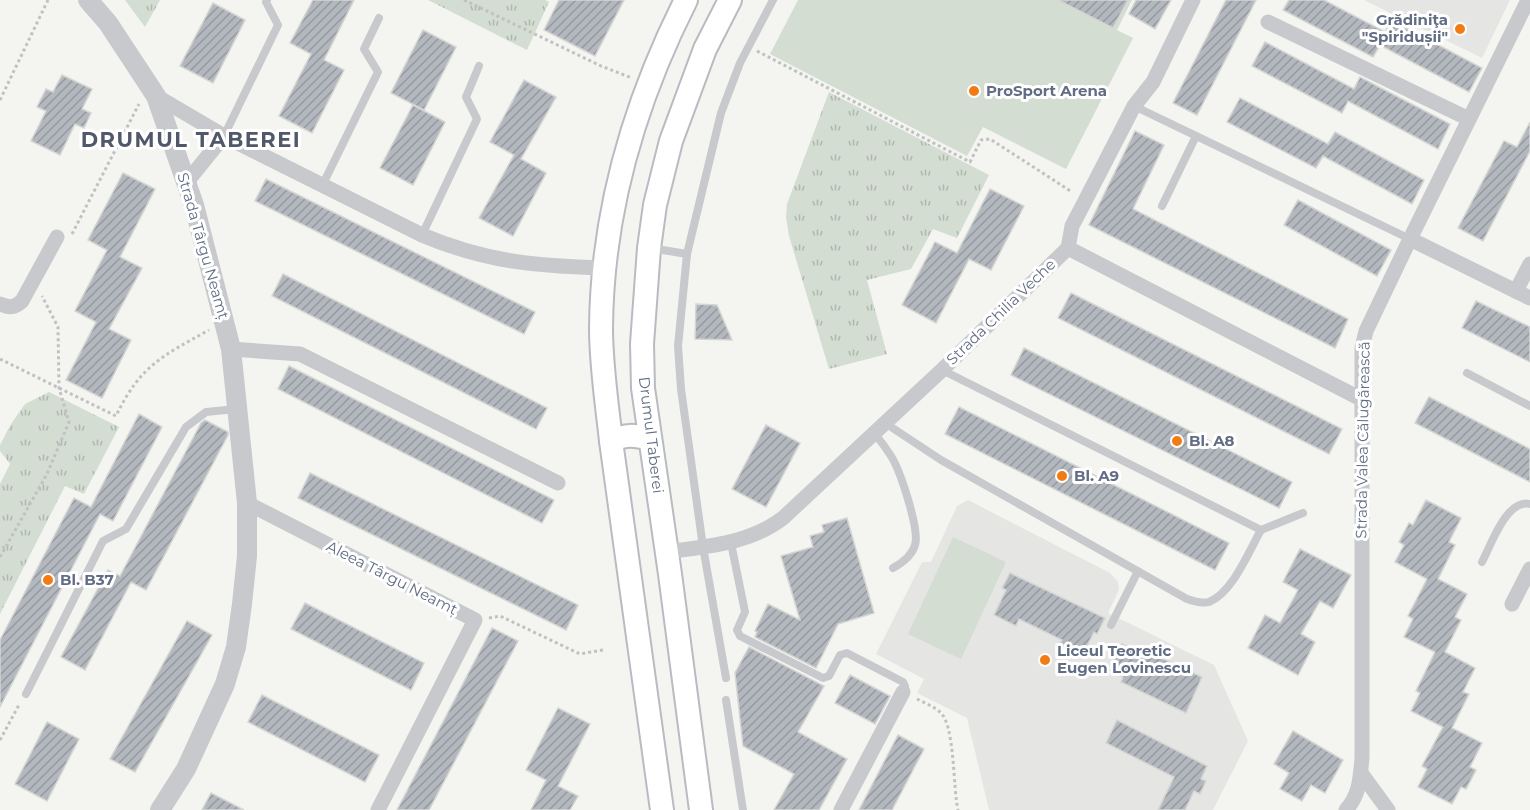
<svg xmlns="http://www.w3.org/2000/svg" width="1530" height="810" font-family="Montserrat,sans-serif">
<style>
.built{fill:#e5e5e4}
.grass{fill:url(#grass-tufts)}
.pitch{fill:#d3ddd1}
.building{fill:url(#building-hatch);stroke:#d5d6d3;stroke-width:1.5}
.lines{fill:none;stroke-linecap:round;stroke-linejoin:round}
.secondary-casing{stroke:#b8bbc1;stroke-width:26}
.path{stroke:#c0c1c3;stroke-width:3;stroke-dasharray:3 3;stroke-linecap:butt}
.service{stroke:#c7c9cd;stroke-width:8}
.minor{stroke:#c7c9cd;stroke-width:15}
.tertiary{stroke:#c7c9cd;stroke-width:20}
.secondary{stroke:#fff;stroke-width:22}
.poi-dot{fill:#f27b14;stroke:#fff;stroke-width:2}
.labels{text-anchor:middle;stroke-width:6;stroke-linejoin:round;paint-order:stroke}
.poi-label{font-size:15px;font-weight:bold;fill:#616d84;stroke:#fff;text-anchor:start}
.street-label{font-size:15px;fill:#616d84;stroke:#fff}
.district-label{font-size:21px;font-weight:bold;letter-spacing:1.5px;fill:#505869;stroke:#fff}
</style>
<defs>
<pattern id="grass-tufts" width="24" height="20" patternUnits="userSpaceOnUse" patternTransform="scale(1.5)"><rect width="24" height="20" fill="#d3ddd1"/><path d="M3 7l-1-3M5 7V3M7 7l1-3M15 17l-1-3M17 17v-4M19 17l1-3" fill="none" stroke="#afb7af"/></pattern>
<pattern id="building-hatch" width="6" height="6" patternUnits="userSpaceOnUse" patternTransform="scale(1.5)"><rect width="6" height="6" fill="#b3b8be"/><path d="M-1 1l2-2M0 6l6-6M5 7l2-2" fill="none" stroke="#959aa0"/></pattern>
</defs>
<rect width="100%" height="100%" fill="#f4f5f0"/>
<g class="built">
<path d="M1364,0h146l-28,58z"/>
<path d="M968,500l142,73 8,9 1,8 -11,23 106,52 34,76 -35,69h-224l-22,-92 -50,-25 7,-14 -48,-25 46,-92h9l26,-56z"/>
</g>
<g class="grass">
<path d="M125,0h35l-15,27z"/>
<path d="M428,0h117l4,2 -22,48z"/>
<path d="M829,92l160,83 -32,63 -24,-9 -22,40 -44,11 20,74 -58,15 -40,-133 -3,-19 1,-13z"/>
<path d="M49,392l70,35 -35,67 -19,-8 -65,128v-130l10,-20 -10,-13v-6l11,-21 14,-20z"/>
</g>
<g class="pitch">
<path d="M798,0h334l-15,30 16,8 -67,131 -83,-42 -16,29 -197,-102z"/>
<path d="M953,537l53,25 -45,97 -53,-25z"/>
</g>
<g class="building">
<path d="M313,0h41l-30,60 20,10 -32,63 -33,-17 32,-62 -21,-11z"/>
<path d="M559,0h65l-29,56 -51,-26z"/>
<path d="M1058,0h70l-15,28z"/>
<path d="M1136,0h35l-16,29 -26,-15z"/>
<path d="M1226,0h30l-59,115 -24,-12z"/>
<path d="M1289,0h35l61,32 6,-12 91,48 -13,24 -89,-47 -7,12 -90,-47z"/>
<path d="M213,3l32,17 -32,63 -33,-17z"/>
<path d="M423,30l33,17 -32,63 -33,-17z"/>
<path d="M1265,42l89,47 6,-12 90,47 -12,25 -90,-48 -6,12 -90,-47z"/>
<path d="M62,75l30,14 -10,20 9,4 -7,15 -9,-4 -15,31 -29,-14 15,-30 -9,-4 9,-18 7,3z"/>
<path d="M524,80l32,17 -35,62 25,14 -33,63 -34,-18 35,-63 -24,-13z"/>
<path d="M1240,98l88,46 7,-12 89,48 -12,24 -89,-48 -7,12 -89,-46z"/>
<path d="M413,105l32,17 -32,63 -33,-17z"/>
<path d="M1530,122v29l-47,90 -25,-13 46,-87 13,6z"/>
<path d="M1135,131l29,14 -31,64 215,110 -13,29 -246,-123z"/>
<path d="M123,173l32,16 -35,68 22,11 -33,61 22,11 -29,58 -36,-18 30,-58 -21,-11 32,-61 -19,-10z"/>
<path d="M266,179l269,133 -11,22 -269,-133z"/>
<path d="M990,189l34,17 -33,64 -22,-11 -33,64 -34,-18 33,-63 22,11z"/>
<path d="M1298,200l93,50 -14,26 -93,-51z"/>
<path d="M283,274l264,134 -11,21 -264,-133z"/>
<path d="M1071,293l271,136 -13,25 -271,-136z"/>
<path d="M1476,301l54,26v35l-68,-34z"/>
<path d="M696,304l21,1 15,35 -37,-1z"/>
<path d="M1024,348l268,134 -13,26 -268,-133z"/>
<path d="M289,366l265,134 -12,23 -264,-134z"/>
<path d="M1429,397l101,52v33l-115,-59z"/>
<path d="M959,407l270,136 -14,27 -270,-136z"/>
<path d="M139,414l23,13 -49,94 -13,-7 -100,193v-67l74,-142 17,9z"/>
<path d="M205,420l23,12v3l-82,155 -15,-8 -46,88 -24,-13 47,-87 12,6 81,-153z"/>
<path d="M766,425l34,18 -34,64 -34,-18z"/>
<path d="M310,473l268,132 -12,25 -268,-132z"/>
<path d="M1426,500l35,18 -12,24 6,3 -17,34 29,15 -12,23 6,3 -16,32 30,16 -12,24 6,2 -17,34 30,15 -12,24 6,3 -10,19 -5,-2 -9,17 -34,-17 9,-18 -5,-3 21,-39 -32,-16 9,-18 -4,-2 19,-39 -31,-15 9,-18 -5,-3 19,-37 -32,-17 9,-17 -5,-3 10,-19 4,2z"/>
<path d="M847,518l27,95 -36,11 -22,44 -61,-31 2,-5 -2,-1 13,-27 32,16 -19,-64 32,-9 -3,-11 14,-4 -2,-7z"/>
<path d="M1300,549l51,26 -18,33 -13,-7 -19,33 14,8 -17,33 -50,-27 17,-33 15,8 18,-33 -15,-8z"/>
<path d="M1010,573l95,45 -8,16 -3,-2 -12,24 -23,-11 3,-5 -43,-21 -3,7 -22,-11 12,-25 -4,-2z"/>
<path d="M305,603l119,60 -13,27 -120,-61z"/>
<path d="M187,621l25,14 -77,137 -25,-13z"/>
<path d="M492,628l26,13 -89,169h-32z"/>
<path d="M1122,644l14,7 2,-4 64,30 -16,36 -65,-31 2,-5 -14,-6z"/>
<path d="M749,647l75,39 -26,46 49,27 -28,51h-45l20,-36 -51,-28 -8,-73z"/>
<path d="M850,675l40,21 -15,28 -40,-21z"/>
<path d="M262,695l117,60 -14,27 -117,-60z"/>
<path d="M558,708l32,16 -32,62 20,10 -8,14h-39l15,-30 -20,-10z"/>
<path d="M1117,720l90,46 -6,13 5,2 -6,13 -6,-3 -9,19h-27l16,-33 -68,-34z"/>
<path d="M47,722l32,17 -32,62 -32,-17z"/>
<path d="M1293,731l50,29 -18,33 -14,-8 -9,16 -22,-12 9,-16 -15,-9z"/>
<path d="M898,735l26,14 -32,61h-33z"/>
<path d="M211,793l33,17h-42z"/>
</g>
<g class="lines">
<g class="secondary-casing">
<g id="secondary">
<path d="M611,441c15,-7 23,-6 39,-2"/>
<path d="M662,810l-51,-369c-4,-37 -10,-75 -10,-113 1,-116 33,-225 85,-328"/>
<path d="M701,810l-31,-236 -27,-186 -1,-44 7,-96 6,-43 16,-64 34,-92 25,-49"/>
</g>
</g>
<g class="path">
<path d="M464,0l137,66 31,12"/>
<path d="M757,51l213,111 11,-22 9,-1 82,53"/>
<path d="M0,100l48,-100"/>
<path d="M72,234l67,-130"/>
<path d="M0,359l116,57c24,-50 46,-60 93,-86"/>
<path d="M0,557l47,-83 22,-52 -10,-34 -1,-61 -16,-31"/>
<path d="M489,618l11,-2 80,38 23,-4"/>
<path d="M917,699c8,4 18,8 24,14 14,14 12,76 17,97"/>
<path d="M0,740l20,-37"/>
</g>
<g class="service">
<path d="M1134,106l276,133"/>
<path d="M224,136l54,-111 -12,-23 1,-2"/>
<path d="M322,186l56,-114 -14,-23 15,-31"/>
<path d="M1162,206l34,-70"/>
<path d="M422,235l55,-116 -11,-22 13,-31"/>
<path d="M650,248l37,6"/>
<path d="M942,370l319,160 42,-17"/>
<path d="M1467,373l63,33"/>
<path d="M885,423l56,37 246,139c7,2 15,5 22,3 24,-10 40,-51 52,-72"/>
<path d="M874,433c6,7 12,15 17,23 9,14 29,74 24,89 -3,11 -13,18 -22,23"/>
<path d="M731,543l14,69 -8,18 3,6 83,42 6,-2 11,-21 7,-2 56,29 2,4 -2,6"/>
<path d="M1482,562c9,-17 25,-64 48,-58"/>
<path d="M1111,625l27,-54"/>
<path d="M726,678l-23,-131 -22,-158 -3,-43 9,-92 34,-141 19,-50 33,-63"/>
<path d="M26,694l77,-153 23,-12 60,-102 20,-15 30,-3"/>
<path d="M726,700l17,110"/>
</g>
<g class="minor">
<path d="M1268,22l201,97"/>
<path d="M156,96l68,40 198,99c64,27 113,31 182,33"/>
<path d="M186,183l38,-47"/>
<path d="M1410,239l120,59"/>
<path d="M1068,248l293,151"/>
<path d="M1068,248l4,-22 13,-25 49,-95 19,-24 40,-82"/>
<path d="M1516,291l14,-27"/>
<path d="M0,304c10,4 14,4 22,-3l35,-64"/>
<path d="M231,349l69,5 258,129"/>
<path d="M247,503l228,117 -97,190"/>
<path d="M667,552c41,-6 82,-8 116,-34l159,-148 126,-122"/>
<path d="M1512,604l18,-35"/>
<path d="M1361,773l27,37"/>
<path d="M841,810l62,-118"/>
<path d="M1346,810c14,-16 14,-32 16,-52v-410l4,-17 44,-92 118,-239"/>
</g>
<path class="tertiary" d="M88,0l20,23 48,73 38,109 37,144 16,154v53l-5,48 -6,43 -11,37 -39,85 -26,41"/>
<use href="#secondary" class="secondary"/>
</g>
<g class="poi-dot">
<circle cx="1460" cy="29" r="6"/>
<circle cx="974" cy="91" r="6"/>
<circle cx="1177" cy="441" r="6"/>
<circle cx="1062" cy="476" r="6"/>
<circle cx="48" cy="580" r="6"/>
<circle cx="1045" cy="660" r="6"/>
</g>
<g class="labels">
<g class="poi-label">
<text x="1448" y="25" text-anchor="end">Grădiniţa<tspan x="1448" dy="17">"Spiridușii"</tspan></text>
<text x="986" y="96">ProSport Arena</text>
<text x="1189" y="446">Bl. A8</text>
<text x="1074" y="481">Bl. A9</text>
<text x="60" y="585">Bl. B37</text>
<text x="1057" y="656">Liceul Teoretic<tspan x="1057" dy="17">Eugen Lovinescu</tspan></text>
</g>
<g class="street-label">
<text transform="translate(203 246) rotate(74)" y="5">Strada Târgu Neamț</text>
<text transform="translate(1001 312) rotate(-44)" y="5">Strada Chilia Veche</text>
<text transform="translate(651 435) rotate(83)" y="5">Drumul Taberei</text>
<text transform="translate(1363 440) rotate(-89)" y="5">Strada Valea Călugărească</text>
<text transform="translate(392 578) rotate(27)" y="5">Aleea Târgu Neamț</text>
</g>
<g class="district-label">
<text x="191" y="147">DRUMUL TABEREI</text>
</g>
</g>
</svg>
